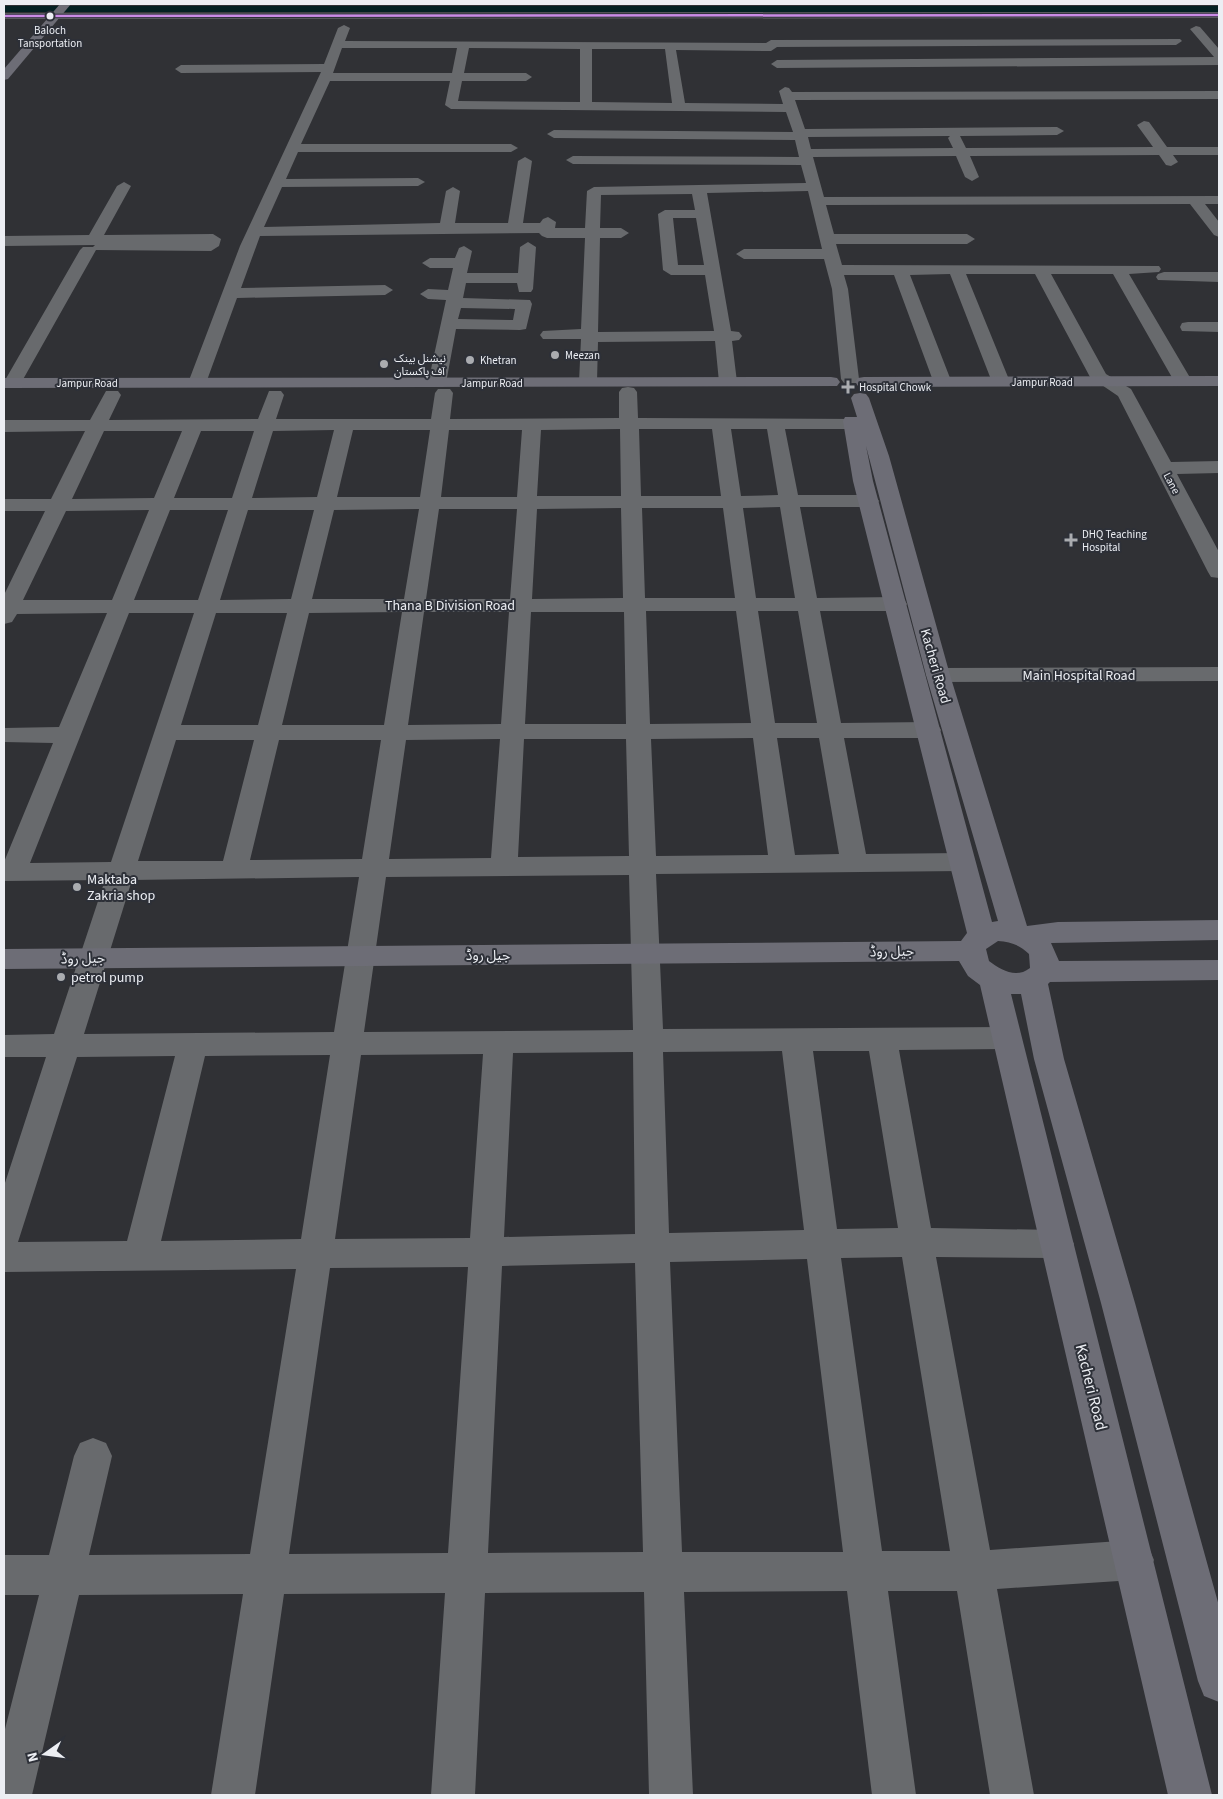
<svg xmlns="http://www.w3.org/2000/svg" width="1223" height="1799" font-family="'Source Sans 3','Noto Sans Arabic',sans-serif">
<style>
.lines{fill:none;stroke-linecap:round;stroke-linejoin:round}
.canal{fill:#042123;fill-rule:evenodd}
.minor{fill:#686a6d;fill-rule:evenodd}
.major{fill:#6d6d76;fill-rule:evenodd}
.bus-1-casing{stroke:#2d3038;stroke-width:4.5}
.bus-1{stroke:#ca8be6;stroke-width:2.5}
.bus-dot{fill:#eceef3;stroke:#2d3038;stroke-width:2}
.poi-dot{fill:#aaacb0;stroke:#2d3038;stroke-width:2}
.labels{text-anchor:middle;stroke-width:4;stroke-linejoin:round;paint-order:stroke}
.far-bus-label{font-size:11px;fill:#eceef3;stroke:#2d3038}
.far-poi-label{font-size:11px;fill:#eceef3;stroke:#2d3038;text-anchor:start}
.far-street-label{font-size:11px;fill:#eceef3;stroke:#2d3038}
.street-label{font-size:14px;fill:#eceef3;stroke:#2d3038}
.poi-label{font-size:14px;fill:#eceef3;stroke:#2d3038;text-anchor:start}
.near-street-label{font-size:16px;fill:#eceef3;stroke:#2d3038}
</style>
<rect width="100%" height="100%" fill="#303135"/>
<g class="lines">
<rect class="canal" x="4" y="6" width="1215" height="6"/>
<g class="minor">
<path d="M1219,12v6l-1215,1v-6z"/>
<path d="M344,25l6,3 -5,13 421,2 5,-3 409,-1 2,2 -6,4 -399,2 -6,4 -95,-1 9,53 98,1 -4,-13 6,-4 4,1 3,4 427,-1v8l-424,1 10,29 252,-2 7,4 -7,4 -97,1 6,12 187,-1 -16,-22 7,-4 5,1 18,25h52v8h-46l5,7 -7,4 -5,-1 -7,-10 -189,1 9,21 -7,4 -7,-4 -9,-21 -143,1 11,40 395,-1v8h-14l14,18v15l-5,-2 -24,-31 -364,1 8,29h133l8,5 -8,5h-131l6,21 317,1 2,3 -2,3 -30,2 63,107 -3,4h-12l-3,-4 -61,-107h-62l55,100 25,15 40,73 48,-1v12l-42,1 42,78v26l-8,-1 -3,-5 -90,-176 -28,-19 -55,-103h-69l44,108 -3,4h-12l-3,-4 -42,-108 -40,1 40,103 -3,4h-12l-3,-4 -38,-103h-50l4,14 11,90 -3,4h-12l-3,-4 -9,-90 -8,-30h-80l-8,-5 8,-5h78l-14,-58 -101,2 24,138 8,1 3,4 -3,4 -7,1 5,41 -3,4h-12l-3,-4 -4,-41 -117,1 -1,40 -3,4h-12l-3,-4 2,-43h-38l-3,-4 3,-4 38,-2 4,-91h-38l-5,-2 -3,-3 -279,3 -19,52 144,-3 8,5 -8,5 -148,3 -31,85 -3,4h-12l-3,-4 52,-137 81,-174 -140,1 -6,-4 6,-4 143,-1 14,-36zM342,48h115l-5,25h-119zM469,48l111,1v53l-122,-1 4,-20h64l6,-4 -6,-4h-62zM592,49h73l7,54 -80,-1zM330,81h120l-5,24 6,4 335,3 7,20 -239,-2 -7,4 7,4 241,2 4,17 -226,-1 -7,4 7,4 228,1 5,18 -212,4 -7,4 -2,37h-30l1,-6 -8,-5 -5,2 -3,4h-17l9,-62 -7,-4 -7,4 -10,62h-53l5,-32 -7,-4 -7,4 -6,32 -176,4 18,-40 136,-1 7,-4 -7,-4 -132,1 12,-27h213l7,-4 -7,-4h-210zM950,136l-2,2 5,10 -142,1 -3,-12zM692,194l3,16h-30l-7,4 5,56 8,5h34l9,56 -116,1 2,-94h21l8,-5 -8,-5h-21l1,-33zM673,218h23l8,47h-26z"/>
<path d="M1196,26l4,1 19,22v16l-442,3 -6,-4 6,-4 437,-3 -24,-28z"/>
<path d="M124,182l7,4 -27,49 109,-1 8,5 -2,7 -8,5 -115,-1 -75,133 -3,4h-12l-2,-5 76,-132 3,-3h10l2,-2 -91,1v-10l85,-1 28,-49z"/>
<path d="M528,242l8,5 -3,42 -2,3h-12l-2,-9h-51l-3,15 67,2 2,4 -6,25 -6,1 -64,-1 -10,54 -3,4h-12l-3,-4 18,-83 -18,-1 -8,-5 8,-5 20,1 5,-22h-23l-8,-5 8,-5h25l4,-10 5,-2 8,5 -5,22h51l2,-26zM461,308l54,1 -2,11 -55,-1z"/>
<path d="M1164,272h55v10l-61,-2 -2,-3 2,-3z"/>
<path d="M1188,322h31v10l-37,-1 -2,-4 2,-4z"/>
<path d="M628,387l6,1 3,4 1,26 222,1 2,4 -2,4 -7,2h-68l13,66h71l7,2 3,4 -3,4 -7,2h-69l17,91 79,-1 8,2 3,5 -3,5 -8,2h-76l21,112 88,-1 9,3 3,5 -3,5 -9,3h-85l22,116 96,-1 9,3 4,6 -4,6 -9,3 -306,3 7,155 343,-2 11,3 4,8 -4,8 -11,3 -107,1 32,178 126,2 12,4 5,10 -5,10 -12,4 -121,-1 54,293 144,-10 14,6 6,14 -6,14 -14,6 -137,9 37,206h-44l-33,-204h-69l28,204h-44l-25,-204 -163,1 9,203h-44l-5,-203 -159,1 -10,202h-44l14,-202 -161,1 -29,201h-44l32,-201 -164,1 -47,200h-28v-62l35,-138h-35v-40h45l25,-99 6,-13 13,-5 13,5 6,13 -23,99 161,-1 46,-285 -292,3v-86l42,-129h-42v-22l50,-1 51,-154 -101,1v-19l49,-119 -49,-1v-14l55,-1 48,-114 -90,1 -5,8 -8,2v-29l41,-84h-41v-12h47l34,-68 -81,1v-12h86l16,-29h12l3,4 -12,25 149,-1 11,-28h12l3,4 -8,24h155l4,-26 3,-4h12l3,4 -3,26 169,-1v-26l3,-4zM620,429l1,67h-84l4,-66zM639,429h73l9,67h-80zM731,429h36l11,66 -37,1zM334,430l-17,67 -65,1 21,-67zM353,430h77l-10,67h-83zM449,430h73l-5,67h-76zM104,431h78l-28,67 -82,1zM201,431h53l-22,67h-58zM780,507l15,91h-39l-13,-90zM621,508l2,90 -91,1 5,-90zM642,508h81l12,90h-90zM419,509l-15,90h-92l22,-89zM439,509h78l-7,90h-84zM149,510l-37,90h-89l43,-89zM170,510h58l-30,90h-64zM248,510h66l-23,89 -71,1zM646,611h90l15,112 -101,1zM758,611h40l19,112h-42zM402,612l-18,113h-102l27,-112zM424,612h85l-8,112 -93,1zM531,612h93l2,112h-101zM129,613h65l-83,249 -81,1zM216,613h71l-29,112h-77zM753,738l15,117 -112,1 -5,-117zM777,738h42l20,116 -44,1zM500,739l-9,119 -102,1 17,-119zM524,739h102l3,117 -111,1zM176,740h78l-31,121h-85zM279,740h102l-19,119 -112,1zM629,875l4,155 -269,2 22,-155zM359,877l-25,155 -250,2 48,-154zM782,1051l22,179 -135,3 -6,-181zM813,1051h56l29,177 -61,1zM633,1052l2,182 -131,3 9,-184zM483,1054l-13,184 -135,1 26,-184zM330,1055l-29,184 -140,2 44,-185zM175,1056l-48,185 -109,1 59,-185zM902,1257l48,294h-68l-41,-293zM807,1259l36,293h-161l-12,-290zM635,1263l8,289 -155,1 14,-287zM468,1267l-20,286 -159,1 41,-286z"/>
<path d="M1219,667v14l-281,1 -8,-2 -4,-5 4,-5 8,-2z"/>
</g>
<g class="major">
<path d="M60,4h11l-63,75 -4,1v-11z"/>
<path d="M1219,376v10l-355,1 -6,-1 -3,-4 3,-4 6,-1z"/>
<path d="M831,377l6,1 3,4 -3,4 -833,2v-10z"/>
<path d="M860,393l6,1 3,4 20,58 61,219 77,251 31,-4 161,-2v20l-168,3 8,18 160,-1v20l-169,2 -2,2 16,75 71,244 84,303v96l-15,-6 -6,-15 -97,-378 -67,-244 -13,-65h-10l201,801h-44l-188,-810 -12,-9 -9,-15 -955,8v-20l957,-8 6,-8 -114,-452 -10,-60 2,-4h12l-6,-19 3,-4zM866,446l60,229 72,246 -6,1 -119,-441zM998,941c13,1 22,4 31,13l1,14c-14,11 -29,2 -41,-7l-3,-12z"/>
</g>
<g class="bus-1-casing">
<path id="bus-1" d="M4,16l1215,-1"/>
</g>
<use href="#bus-1" class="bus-1"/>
</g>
<circle class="bus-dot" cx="50" cy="16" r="4.5"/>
<g class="poi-dot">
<circle cx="555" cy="355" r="5"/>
<circle cx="470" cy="360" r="5"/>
<circle cx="384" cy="364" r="5"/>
<path d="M845.5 379.5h5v5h5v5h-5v5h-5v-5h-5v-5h5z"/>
<path d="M1068.5 532.5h5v5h5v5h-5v5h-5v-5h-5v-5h5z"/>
<circle cx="77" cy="887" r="5"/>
<circle cx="61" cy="977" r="5"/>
</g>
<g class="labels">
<g class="far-bus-label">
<text x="50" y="34">Baloch<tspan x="50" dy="13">Tansportation</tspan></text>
</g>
<g class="far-poi-label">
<text x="565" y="359">Meezan</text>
<text x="394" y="362">نیشنل بینک<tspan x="394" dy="13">آف پاکستان</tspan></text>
<text x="480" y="364">Khetran</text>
<text x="859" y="391">Hospital Chowk</text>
<text x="1082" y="538">DHQ Teaching<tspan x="1082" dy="13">Hospital</tspan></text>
</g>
<g class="far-street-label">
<text x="1042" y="386">Jampur Road</text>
<text x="87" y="387">Jampur Road</text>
<text x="492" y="387">Jampur Road</text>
<text transform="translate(1172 483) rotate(62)" y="4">Lane</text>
</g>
<g class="street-label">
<text x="450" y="610">Thana B Division Road</text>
<text transform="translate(936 666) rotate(74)" y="5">Kacheri Road</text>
<text x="1079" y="680">Main Hospital Road</text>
<text transform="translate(892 951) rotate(-1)" y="5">جیل روڈ</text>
<text x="488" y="960">جیل روڈ</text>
<text transform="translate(83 958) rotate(-1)" y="5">جیل روڈ</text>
</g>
<g class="poi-label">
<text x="87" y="884">Maktaba<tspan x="87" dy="16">Zakria shop</tspan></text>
<text x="71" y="982">petrol pump</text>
</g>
<g class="near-street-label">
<text transform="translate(1092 1387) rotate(76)" y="6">Kacheri Road</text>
</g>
</g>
<rect width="1223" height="1799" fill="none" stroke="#eceef3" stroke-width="10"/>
<g transform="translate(45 1754) rotate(256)" stroke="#2d3038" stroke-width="4" paint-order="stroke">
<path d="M0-4L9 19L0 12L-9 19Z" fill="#eceef3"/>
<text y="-8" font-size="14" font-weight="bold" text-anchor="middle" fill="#eceef3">N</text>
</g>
</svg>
